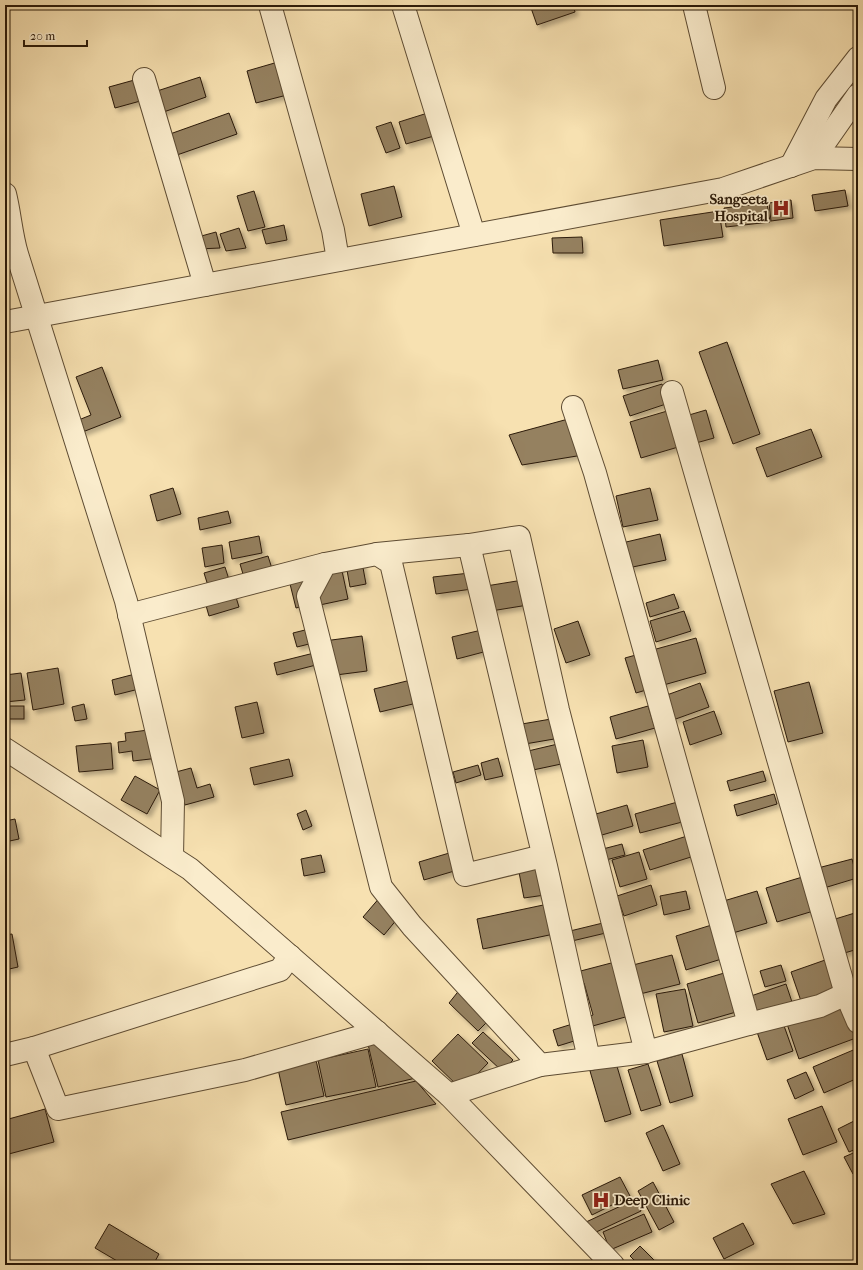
<svg xmlns="http://www.w3.org/2000/svg" width="863" height="1270" font-family="'IM FELL French Canon',serif">
<style>
.building{fill:#958160;stroke:#2b1a09;filter:url(#shadow)}
.lines{fill:none;stroke-linecap:round;stroke-linejoin:round}
.minor-casing{stroke:#5e4c33;stroke-width:24}
.minor{stroke:#faeccc;stroke-width:22}
.labels{text-anchor:middle;stroke-width:3.5;stroke-linejoin:round;paint-order:stroke}
.poi-label{font-size:15px;font-weight:bold;fill:#2b1a09;stroke:#faeccc;text-anchor:end}
</style>
<defs>
<filter id="shadow"><feDropShadow dx="3.5" dy="3.5" stdDeviation="2" flood-color="#0004"/></filter>
</defs>
<rect width="100%" height="100%" fill="#f7e1b1"/>
<filter id="stains"><feTurbulence type="fractalNoise" baseFrequency=".005" numOctaves="4"/><feColorMatrix values="0 0 0 0 .2 0 0 0 0 .09 0 0 0 0 .02 0 0 0 .5 -.17"/></filter>
<radialGradient id="worn" r=".72"><stop offset=".6" stop-color="#630" stop-opacity="0"/><stop offset="1" stop-color="#630" stop-opacity=".3"/></radialGradient>
<g class="building">
<path d="M530,5h43l2,7 -38,13z"/>
<path d="M278,62l9,33 -31,8 -9,-32z"/>
<path d="M200,77l6,20 -48,17 -7,-21z"/>
<path d="M138,79l6,21 -29,8 -6,-21z"/>
<path d="M434,111l7,23 -35,10 -7,-22z"/>
<path d="M229,113l8,21 -60,21 -7,-21z"/>
<path d="M391,122l9,26 -14,5 -10,-26z"/>
<path d="M394,186l8,31 -33,9 -8,-32z"/>
<path d="M845,190l3,16 -33,5 -3,-16z"/>
<path d="M254,191l11,36 -17,4 -11,-35z"/>
<path d="M791,200l2,18 -22,3 -2,-18z"/>
<path d="M767,203l3,19 -44,5 -2,-19z"/>
<path d="M719,211l4,26 -59,9 -4,-26z"/>
<path d="M284,225l3,15 -21,4 -4,-14z"/>
<path d="M239,228l7,20 -20,3 -6,-17z"/>
<path d="M216,232l4,16 -22,1 -4,-11z"/>
<path d="M582,237l1,16h-30l-1,-15z"/>
<path d="M727,342l33,92 -27,10 -34,-92z"/>
<path d="M658,360l5,20 -40,9 -5,-19z"/>
<path d="M102,367l19,50 -41,16 -4,-12 15,-6 -15,-38z"/>
<path d="M662,384l7,19 -39,13 -7,-20z"/>
<path d="M674,409l11,36 -44,13 -11,-36z"/>
<path d="M706,410l8,28 -18,5 -7,-28z"/>
<path d="M572,418l11,37 -61,10 -13,-30z"/>
<path d="M811,429l11,28 -55,20 -11,-29z"/>
<path d="M173,488l8,26 -24,7 -7,-26z"/>
<path d="M650,488l8,32 -35,7 -7,-31z"/>
<path d="M228,511l3,12 -31,7 -2,-12z"/>
<path d="M660,534l6,26 -38,8 -6,-25z"/>
<path d="M259,536l3,17 -30,6 -3,-17z"/>
<path d="M222,545l2,18 -19,4 -3,-19z"/>
<path d="M268,556l6,19 -28,9 -6,-20z"/>
<path d="M361,557l5,27 -16,3 -5,-28z"/>
<path d="M341,566l7,33 -33,7 -7,-34z"/>
<path d="M225,567l6,19 -21,6 -6,-19z"/>
<path d="M470,573l2,16 -36,5 -3,-17z"/>
<path d="M306,580l6,24 -16,4 -6,-24z"/>
<path d="M523,580l5,25 -37,6 -5,-25z"/>
<path d="M235,594l4,13 -30,9 -4,-14z"/>
<path d="M674,594l5,14 -29,9 -4,-14z"/>
<path d="M684,611l7,20 -35,11 -6,-21z"/>
<path d="M578,621l12,34 -24,8 -12,-34z"/>
<path d="M490,628l5,21 -38,10 -5,-22z"/>
<path d="M309,629l4,14 -16,4 -4,-14z"/>
<path d="M362,636l5,35 -39,5 -4,-35z"/>
<path d="M696,638l10,35 -46,13 -11,-35z"/>
<path d="M314,653l2,12 -39,10 -3,-12z"/>
<path d="M643,653l10,35 -17,5 -11,-35z"/>
<path d="M58,668l6,36 -31,6 -6,-37z"/>
<path d="M21,673l4,27 -20,2v-27z"/>
<path d="M135,674l4,15 -24,6 -3,-15z"/>
<path d="M415,679l6,23 -41,10 -6,-23z"/>
<path d="M809,682l14,51 -35,9 -14,-51z"/>
<path d="M700,683l9,24 -36,13 -9,-24z"/>
<path d="M257,702l7,31 -22,5 -7,-31z"/>
<path d="M84,704l3,15 -12,2 -3,-14z"/>
<rect x="5" y="706" width="19" height="13"/>
<path d="M648,706l7,22 -39,11 -6,-22z"/>
<path d="M714,711l8,23 -32,11 -7,-23z"/>
<path d="M557,718l3,20 -41,7 -3,-20z"/>
<path d="M156,729l3,29 -26,3 -1,-10 -13,2 -1,-11 8,-1 -1,-8z"/>
<path d="M643,740l5,27 -31,6 -5,-27z"/>
<path d="M111,743l2,26 -34,3 -3,-26z"/>
<path d="M562,743l4,20 -33,7 -5,-19z"/>
<path d="M498,758l5,18 -18,4 -4,-17z"/>
<path d="M289,759l4,17 -39,9 -4,-17z"/>
<path d="M478,765l3,10 -25,8 -3,-11z"/>
<path d="M191,768l6,20 13,-4 4,13 -29,8 -9,-33z"/>
<path d="M763,771l3,10 -36,10 -3,-10z"/>
<path d="M135,776l25,14 -13,24 -26,-14z"/>
<path d="M774,794l3,10 -40,12 -3,-11z"/>
<path d="M681,801l5,20 -46,12 -5,-19z"/>
<path d="M627,805l6,21 -38,11 -6,-21z"/>
<path d="M306,810l6,16 -9,4 -6,-16z"/>
<path d="M15,819l4,20 -14,3v-21z"/>
<path d="M687,836l7,20 -44,14 -7,-20z"/>
<path d="M622,844l3,11 -23,6 -3,-11z"/>
<path d="M456,851l5,18 -37,11 -5,-18z"/>
<path d="M639,852l8,27 -27,8 -8,-27z"/>
<path d="M321,855l4,17 -21,4 -3,-17z"/>
<path d="M539,858l6,37 -21,3 -7,-36z"/>
<path d="M852,859l5,19 -33,10 -6,-20z"/>
<path d="M809,875l11,34 -43,13 -11,-34z"/>
<path d="M651,885l6,20 -33,11 -7,-20z"/>
<path d="M686,891l4,18 -26,6 -4,-19z"/>
<path d="M757,891l10,32 -41,12 -9,-32z"/>
<path d="M381,896l21,17 -18,22 -21,-18z"/>
<path d="M548,904l6,30 -71,15 -6,-30z"/>
<path d="M858,912v37l-17,5 -9,-34z"/>
<path d="M607,922l3,10 -38,9 -2,-10z"/>
<path d="M718,923l10,34 -42,13 -10,-34z"/>
<path d="M12,934l6,33 -13,3v-35z"/>
<path d="M672,955l8,29 -40,10 -7,-29z"/>
<path d="M828,959l11,32 -37,13 -11,-32z"/>
<path d="M615,962l14,54 -40,11 -2,-10 6,-2 -9,-32 -7,2 -4,-12z"/>
<path d="M781,965l5,16 -21,6 -5,-16z"/>
<path d="M731,971l12,39 -45,13 -11,-39z"/>
<path d="M786,984l6,18 -41,13 -6,-17z"/>
<path d="M461,988l30,30 -13,13 -29,-28z"/>
<path d="M685,989l8,37 -29,6 -8,-38z"/>
<path d="M843,1004l13,34 -57,21 -12,-35z"/>
<path d="M582,1021l5,16 -29,9 -5,-16z"/>
<path d="M783,1023l10,28 -26,9 -10,-28z"/>
<path d="M483,1032l30,28 -11,11 -30,-28z"/>
<path d="M458,1034l30,29 -26,27 -30,-29z"/>
<path d="M377,1036l43,41 -42,10 -11,-47z"/>
<path d="M858,1048v30l-34,15 -11,-26z"/>
<path d="M368,1049l8,38 -50,10 -8,-37z"/>
<path d="M682,1054l11,42 -23,7 -13,-42z"/>
<path d="M316,1060l8,36 -38,9 -8,-36z"/>
<path d="M616,1063l15,51 -26,8 -15,-51z"/>
<path d="M648,1064l13,41 -20,6 -13,-41z"/>
<path d="M806,1072l8,18 -19,9 -8,-19z"/>
<path d="M416,1081l20,23 -148,36 -7,-28z"/>
<path d="M822,1106l15,36 -34,13 -15,-36z"/>
<path d="M45,1109l9,33 -49,13v-35z"/>
<path d="M858,1119v29l-9,4 -11,-23z"/>
<path d="M663,1125l17,39 -17,7 -17,-38z"/>
<path d="M858,1151v21l-5,2 -9,-17z"/>
<path d="M804,1171l21,43 -32,10 -22,-40z"/>
<path d="M620,1177l10,19 -38,19 -10,-20z"/>
<path d="M653,1182l21,40 -15,8 -21,-39z"/>
<path d="M636,1199l5,12 -49,23 -6,-12z"/>
<path d="M644,1214l8,18 -42,18 -7,-18z"/>
<path d="M743,1223l11,21 -30,15 -11,-21z"/>
<path d="M109,1224l50,30 -6,11h-29l-29,-17z"/>
<path d="M640,1246l19,19h-20l-9,-9z"/>
</g>
<g class="lines">
<g class="minor-casing">
<g id="minor">
<path d="M270,5l63,225 5,30"/>
<path d="M403,5l71,230"/>
<path d="M694,5l20,83"/>
<path d="M144,79l61,206"/>
<path d="M814,158l44,-63"/>
<path d="M791,166l35,-67 32,-41"/>
<path d="M5,194c5,20 6,40 12,60l109,347 47,200 -1,56"/>
<path d="M5,322l718,-133 91,-31 44,1"/>
<path d="M672,392l174,602 12,28"/>
<path d="M573,407l22,66 154,551"/>
<path d="M469,545l77,321 43,193"/>
<path d="M377,554l92,-9 50,-8 39,173 88,342"/>
<path d="M129,615l196,-51"/>
<path d="M5,749l185,120 259,226 164,170"/>
<path d="M543,856l-78,19 -74,-312 -14,-9 -52,10 -17,32 73,291 31,39 128,139 106,-13 103,-28 71,-18 26,-12"/>
<path d="M34,1048l246,-78 10,-14"/>
<path d="M5,1055l29,-7 24,61 187,-39 132,-38"/>
<path d="M449,1095l91,-30"/>
</g>
</g>
<use href="#minor" class="minor"/>
</g>
<defs>
<g id="hospital-bare" transform="scale(1.38)"><path d="M-5-5h3v3.5h4V-5h3V5h-3V1.5h-4V5h-3Z" fill="#8f2418" stroke="#faeccc" stroke-width="2.5" paint-order="stroke"/></g>
</defs>
<g fill-rule="evenodd">
<use href="#hospital-bare" x="781" y="208"/>
<use href="#hospital-bare" x="601" y="1200"/>
</g>
<g class="labels">
<g class="poi-label">
<text x="768" y="204">Sangeeta<tspan x="768" dy="17">Hospital</tspan></text>
<text x="614" y="1205" text-anchor="start">Deep Clinic</text>
</g>
</g>
<rect width="863" height="1270" fill="none" stroke="#f7e1b1" stroke-width="20"/>
<rect x="6" y="6" width="851" height="1258" fill="none" stroke="#2b1a09" stroke-width="2"/>
<rect x="10" y="10" width="843" height="1250" fill="none" stroke="#2b1a09"/>
<path d="M24 40v6h63v-6" fill="none" stroke="#2b1a09" stroke-width="2"/>
<text x="30" y="40" font-size="12" fill="#2b1a09" stroke="#faeccc" stroke-width="3" paint-order="stroke">20 m</text>
<rect width="100%" height="100%" filter="url(#stains)"/>
<rect width="100%" height="100%" fill="url(#worn)"/>
</svg>
